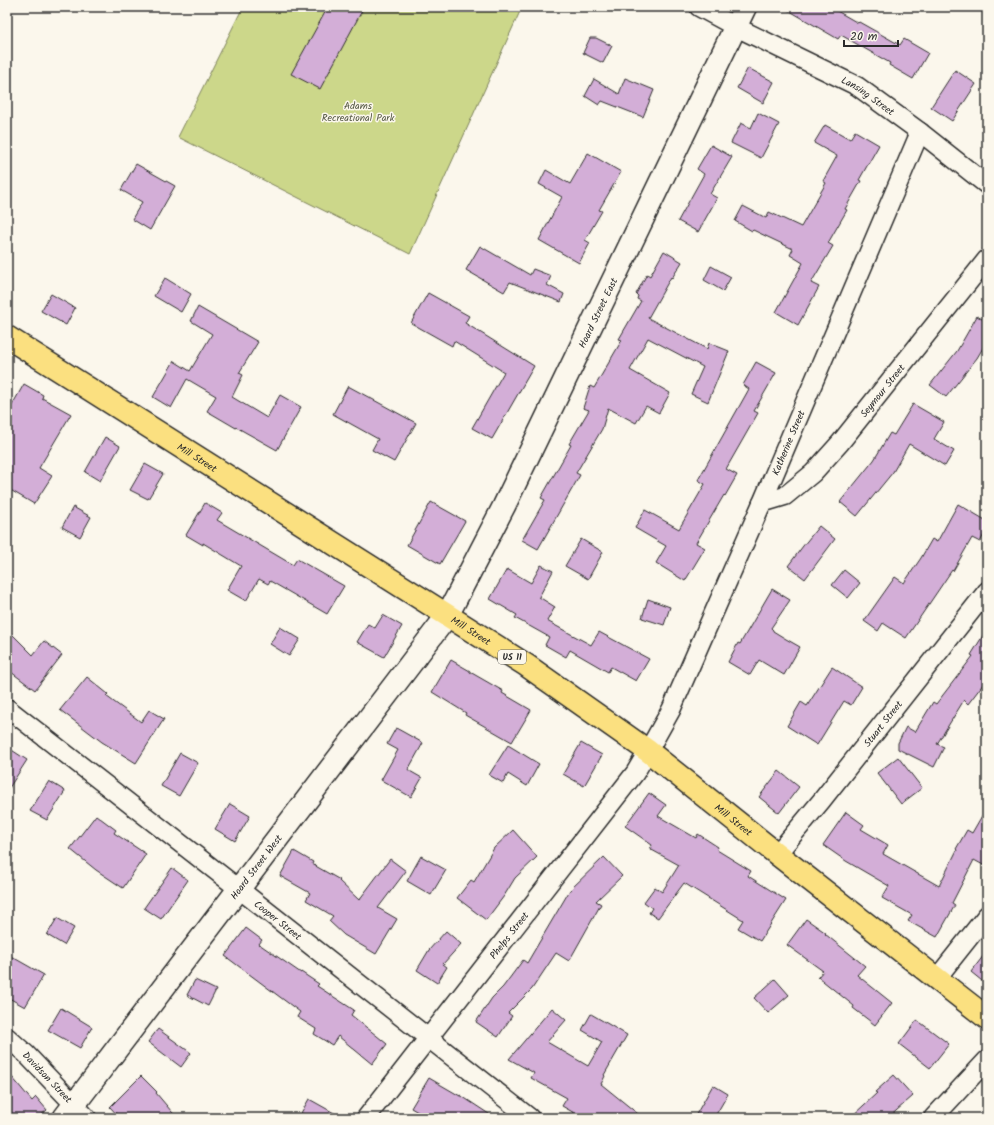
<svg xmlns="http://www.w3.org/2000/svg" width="994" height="1125" font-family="Kalam,sans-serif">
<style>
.green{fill:#ccd78a;stroke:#7c815a}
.building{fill:#d3aed7;stroke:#2b2b2b}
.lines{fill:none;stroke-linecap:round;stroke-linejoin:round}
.street-casing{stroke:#2b2b2b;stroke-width:21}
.secondary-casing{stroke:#2b2b2b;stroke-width:25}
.highway-casing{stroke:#2b2b2b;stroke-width:25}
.street{stroke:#fbf7ec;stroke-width:18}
.secondary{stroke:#fbf7ec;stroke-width:22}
.highway{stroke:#fbe080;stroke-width:22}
.labels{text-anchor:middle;stroke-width:3;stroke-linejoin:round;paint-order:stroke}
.shield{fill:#fbf7ec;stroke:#696865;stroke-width:1}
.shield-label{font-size:9px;font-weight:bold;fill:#2b2b2b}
.street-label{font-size:10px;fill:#2b2b2b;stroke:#fbf7ec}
.park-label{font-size:10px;fill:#535643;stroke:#fbf7ec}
</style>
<rect width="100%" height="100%" fill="#fbf7ec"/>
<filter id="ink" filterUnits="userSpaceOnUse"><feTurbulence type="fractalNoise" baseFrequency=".025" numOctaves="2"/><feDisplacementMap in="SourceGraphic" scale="8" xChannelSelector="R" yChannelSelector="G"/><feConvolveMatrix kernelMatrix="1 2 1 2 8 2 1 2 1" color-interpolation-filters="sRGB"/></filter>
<g filter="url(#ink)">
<path class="green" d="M243,7h279l-112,247 -232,-117z"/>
<g class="building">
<path d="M328,7h36l-44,82 -29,-15z"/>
<path d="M783,7h47l28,16 1,-1 41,23 4,-6 24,14 -15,26 -24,-14 1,-2 -49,-28 -3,4z"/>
<path d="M590,38h6l16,8 -9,17 -20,-10z"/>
<path d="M748,68l26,14 -11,21 -26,-15z"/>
<path d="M955,70l21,14 -24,37 -21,-14z"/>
<path d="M625,78l29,12 -11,27 -41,-16 -3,4 -14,-9 9,-17 25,15z"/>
<path d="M758,113l21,11 -18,34 -30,-15 10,-20 10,5z"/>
<path d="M825,125l25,14 5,-8 24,14 -20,35 2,1 -16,28 2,1 -19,33 5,3 -22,37 8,4 -21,38 -22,-13 27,-49 -13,-8 3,-6 -40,-19 -1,1 -17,-10 8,-15 23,12 3,-6 32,15 25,-44 -3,-2 14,-25 -23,-13z"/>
<path d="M711,145l21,12 -22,37 7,4 -19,34 -20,-11 26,-47 -7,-5z"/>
<path d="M588,153l33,19 -22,38 3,1 -17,29 5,3 -11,20 -40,-23 23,-43 -23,-13 7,-14 24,14z"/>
<path d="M136,164l39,22 -25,44 -18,-11 10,-17 -21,-12z"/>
<path d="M480,246l50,29 3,-6 18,7 -4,9 17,9 -3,8 -51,-20 -6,10 -38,-22z"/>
<path d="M664,251l18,11 -10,16 -1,-1 -23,41 59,31 2,-6 20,8 -21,51 -17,-8 12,-27 -55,-29 -18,32 40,23 -11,20 -13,-7 -10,17 -28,-15 -6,21 -26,44 4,2 -42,74 -16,-9 23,-40 -4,-2 30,-53 -2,-1 20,-34 -6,-2 7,-22 4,2 28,-48 -3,-1 22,-38 -4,-2 1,-3 -2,-2 11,-20 3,2z"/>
<path d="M711,266l20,11 -8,14 -19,-11z"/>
<path d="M165,278l26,16 -10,18 -27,-16z"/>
<path d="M428,293l41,23 -4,7 69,43 -42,73 -20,-11 32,-56 -50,-31 -2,5 -41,-23z"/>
<path d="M51,294l24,14 -9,17 -25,-14z"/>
<path d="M198,307l60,35 -19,31 4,2 -11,22 35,21 13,-23 21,12 -24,43 -41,-23v1l-29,-17 9,-15 -29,-17 -16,29 -18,-11 21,-36 16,10 22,-37 -21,-13z"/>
<path d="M977,316l10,6v19l-10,17 -31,39 -16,-12 27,-34z"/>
<path d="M756,362l20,11 -22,38 4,2 -32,56 11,6 -12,21 -1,-1 -28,48 9,5 -20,33 -29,-18 10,-17 -31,-18 10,-18 34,19 26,-45 -7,-4 51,-91 -6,-4z"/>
<path d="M24,384l19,11 -1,3 29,16 -32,54 13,8 -18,28 -27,-16v-74z"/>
<path d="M348,386l68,37 -22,39 -22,-12 6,-11 -45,-25z"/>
<path d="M913,404l31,18 -10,17 20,12 -9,15 -36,-22 -16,28 -36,44 -17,-14 34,-42 16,-27 4,2z"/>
<path d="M105,437l15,9 -20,35 -15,-9z"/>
<path d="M145,464l18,10 -15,25 -18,-9z"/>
<path d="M431,502l34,19 -25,43 -33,-19z"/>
<path d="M205,503l17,10 -5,7 76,45 4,-6 47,27 -17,28 -57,-33 -2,3 -9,-5 -13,22 -19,-11 14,-24 -38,-23v2l-17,-10z"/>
<path d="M958,504l29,17v8l-7,13 -8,-4 -19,33 -1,-1 -46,68 -23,-15 -5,8 -14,-10 31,-44 9,6 17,-25 11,-19 5,3z"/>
<path d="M73,507l18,10 -11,20 -18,-10z"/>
<path d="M819,526l16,13 -30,40 -17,-13 15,-20z"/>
<path d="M581,539l22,13 -15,27 -23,-13z"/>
<path d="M541,565l12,6 -14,26 16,10 -8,14 44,24 8,-13 50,27 -13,22 -25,-14 -3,5 -38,-22 -4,7 -21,-12 4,-8 -34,-19 2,-3 -27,-16 17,-30 24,14z"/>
<path d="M844,570l16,13 -12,15 -16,-13z"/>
<path d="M772,589l18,11 -19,28 2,2v1l13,8 14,8 -16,28 -25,-15 -9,15 -22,-13 10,-19 2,1z"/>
<path d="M648,599l22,8 -6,18 -22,-7z"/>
<path d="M383,615l19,11 -18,31 -27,-15 11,-18 7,4z"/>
<path d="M280,627l20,12 -11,17 -19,-12z"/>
<path d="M7,629l26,26 11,-14 18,14 -27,35 -28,-21z"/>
<path d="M987,629v50l-19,25 -4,-4 -27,44 7,3 -10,20 -36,-18v-6l8,-16 9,5 18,-30 3,2 37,-48 -2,-1z"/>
<path d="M451,660l19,11v1l33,19 -1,2 29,17 -19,32 -47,-27 1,-2 -34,-21z"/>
<path d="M832,667l30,20 -11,18 -7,-4 -27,44 -30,-19 14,-24 6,4z"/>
<path d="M87,677l21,17 -2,2 35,26 8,-12 15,9 -28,44 -34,-21 -42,-32z"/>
<path d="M396,728l27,15 -15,27 14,8 -11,19 -30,-17 17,-30 -11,-6z"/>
<path d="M581,743l21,12 -18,31 -21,-12z"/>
<path d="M508,745l31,19 -12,22 -19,-12 -5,9 -14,-8z"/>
<path d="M7,747l20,13 -20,31z"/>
<path d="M180,753l18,10 -19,33 -18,-10z"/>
<path d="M898,757l24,31 -21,16 -24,-31z"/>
<path d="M779,771l20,16 -20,26 -20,-16z"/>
<path d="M49,781l16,10 -18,29 -17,-9z"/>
<path d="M649,793l17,12 -8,11 38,22 2,-4 20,13 -1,3 34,21 -3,5 38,24 -26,41 -22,-13 5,-8 -59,-37 -26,35 -9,-5 3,-5 -8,-6 11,-15 7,5 17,-27 -29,-16 2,-4 -27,-19z"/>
<path d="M230,804l20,12 -15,25 -20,-12z"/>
<path d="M987,807v60l-13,-7 -22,43 3,2 -18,32 -29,-16 4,-6 -30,-17 7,-12 -43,-25 -23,-16 23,-33 18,13 -3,4 27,16 -5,9 56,32 18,-36 -1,-1 11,-19 5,3z"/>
<path d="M96,815l20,15 -2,3 32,21 -23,34 -27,-18 -26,-21z"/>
<path d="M513,830l24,27 -22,21 -11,18 -18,24 -29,-22 14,-18 3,2 20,-34z"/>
<path d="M294,851l19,11 -1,2 28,16 -1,1 20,19 31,-41 16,12 -28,37 19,11 -21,35 -32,-19 -15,-14 4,-5 -27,-16 4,-7 -30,-17z"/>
<path d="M421,856l25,14 -15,25 -24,-14z"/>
<path d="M604,857l18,19 -26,25 5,3 -32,57 -13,-8 -24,36 -24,24 4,3 -14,21 -22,-15 16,-24 11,-11 20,-27 4,3 43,-73z"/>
<path d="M172,868l16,12 -27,39 -17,-11z"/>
<path d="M57,918l17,10 -10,17 -17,-10z"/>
<path d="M806,919l20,14 -1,1 40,32 -8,9 35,28 -17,22 -22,-17 1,-2 -36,-29 5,-6 -36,-26z"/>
<path d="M246,928l16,12 -3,4 42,29v-1l18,12 -2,2 37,24 -3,5 36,29 -15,20 -34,-28 -6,9 -18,-11 2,-5 -19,-12 3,-5 -75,-56z"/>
<path d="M446,931l15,13 -18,20 4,3 -10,16 -20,-13 12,-20z"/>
<path d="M987,951v34l-16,-13z"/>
<path d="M7,954l37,21 -19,32 -18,-10z"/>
<path d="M775,979l14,16 -21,18 -14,-15z"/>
<path d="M195,980l21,10 -8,16 -21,-11z"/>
<path d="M61,1008l31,19 -12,21 -32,-18z"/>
<path d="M552,1008l14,12 -19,22 41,24 14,-24 -20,-12 9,-16 36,21 -23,40 1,1 -4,8 42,34h-60l-21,-12 5,-8 -36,-20 3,-5 -25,-14z"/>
<path d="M917,1020l32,24 -19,24 -31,-24z"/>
<path d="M158,1029l33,24 -10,14 -33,-25z"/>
<path d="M7,1071l25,30 4,-4 11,13 -9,8h-26l-5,-6z"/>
<path d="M894,1075l19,21 -25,22h-38l27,-25 -2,-1z"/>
<path d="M141,1076l16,16 -1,1 21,25h-57l-10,-11z"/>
<path d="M429,1078l31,18v-1l35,23h-67l-17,-10z"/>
<path d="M713,1085l15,9 -14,24h-20z"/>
<path d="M309,1099l34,19h-33l-9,-5z"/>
</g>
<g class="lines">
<g class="street-casing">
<g id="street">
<path id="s1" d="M699,7l37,20 121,59 63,46 67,53"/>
<path id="s2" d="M762,503l23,-7 28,-23 27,-30 147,-184"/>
<path id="s3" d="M7,708l232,181 291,229"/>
<path id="s4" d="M777,854l45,-54 165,-209"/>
<path d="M937,978l50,-63"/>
<path id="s5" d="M7,1037l19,17 61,64"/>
<path id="s6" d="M366,1118l269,-345 13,-22 23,-41 91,-207 158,-371"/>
<path d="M933,1118l54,-58"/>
</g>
</g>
<g class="secondary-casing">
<g id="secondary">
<path id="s7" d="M64,1118l383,-502 57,-110 241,-499"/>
</g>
</g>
<g class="highway-casing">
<g id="highway">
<path id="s8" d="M7,337l519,328 122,86 129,103 210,164"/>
</g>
</g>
<use href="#street" class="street"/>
<use href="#secondary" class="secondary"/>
<use href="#highway" class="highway"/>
</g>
</g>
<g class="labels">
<rect class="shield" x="498" y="650" width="28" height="14" rx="3"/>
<g class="shield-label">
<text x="512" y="660">US 11</text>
</g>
<g class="street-label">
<text dy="4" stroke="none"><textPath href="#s1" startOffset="191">Lansing Street</textPath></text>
<text dy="4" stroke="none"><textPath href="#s7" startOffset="970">Hoard Street East</textPath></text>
<text dy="4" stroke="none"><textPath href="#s2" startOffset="168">Seymour Street</textPath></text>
<text dy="4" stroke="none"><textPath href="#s6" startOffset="802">Katherine Street</textPath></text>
<text dy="4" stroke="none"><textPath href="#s8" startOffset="225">Mill Street</textPath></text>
<text dy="4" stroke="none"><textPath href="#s8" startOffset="549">Mill Street</textPath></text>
<text dy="4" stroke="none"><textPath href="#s4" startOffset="168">Stuart Street</textPath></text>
<text dy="4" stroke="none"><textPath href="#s8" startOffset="873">Mill Street</textPath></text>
<text dy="4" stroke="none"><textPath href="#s7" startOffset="316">Hoard Street West</textPath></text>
<text dy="4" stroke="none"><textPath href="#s3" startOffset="344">Cooper Street</textPath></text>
<text dy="4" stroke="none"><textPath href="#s6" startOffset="232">Phelps Street</textPath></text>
<text dy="4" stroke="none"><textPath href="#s5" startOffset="57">Davidson Street</textPath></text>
</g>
<g class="park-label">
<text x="358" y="109">Adams<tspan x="358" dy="12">Recreational Park</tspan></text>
</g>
</g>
<rect width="994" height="1125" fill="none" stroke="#fbf7ec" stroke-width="24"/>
<rect x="12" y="12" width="970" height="1101" fill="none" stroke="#2b2b2b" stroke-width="1.5" filter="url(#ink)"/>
<path d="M844 40v6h54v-6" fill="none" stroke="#2b2b2b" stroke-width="2"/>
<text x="850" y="40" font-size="12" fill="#2b2b2b" stroke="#fbf7ec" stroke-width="3" paint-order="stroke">20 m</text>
</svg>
